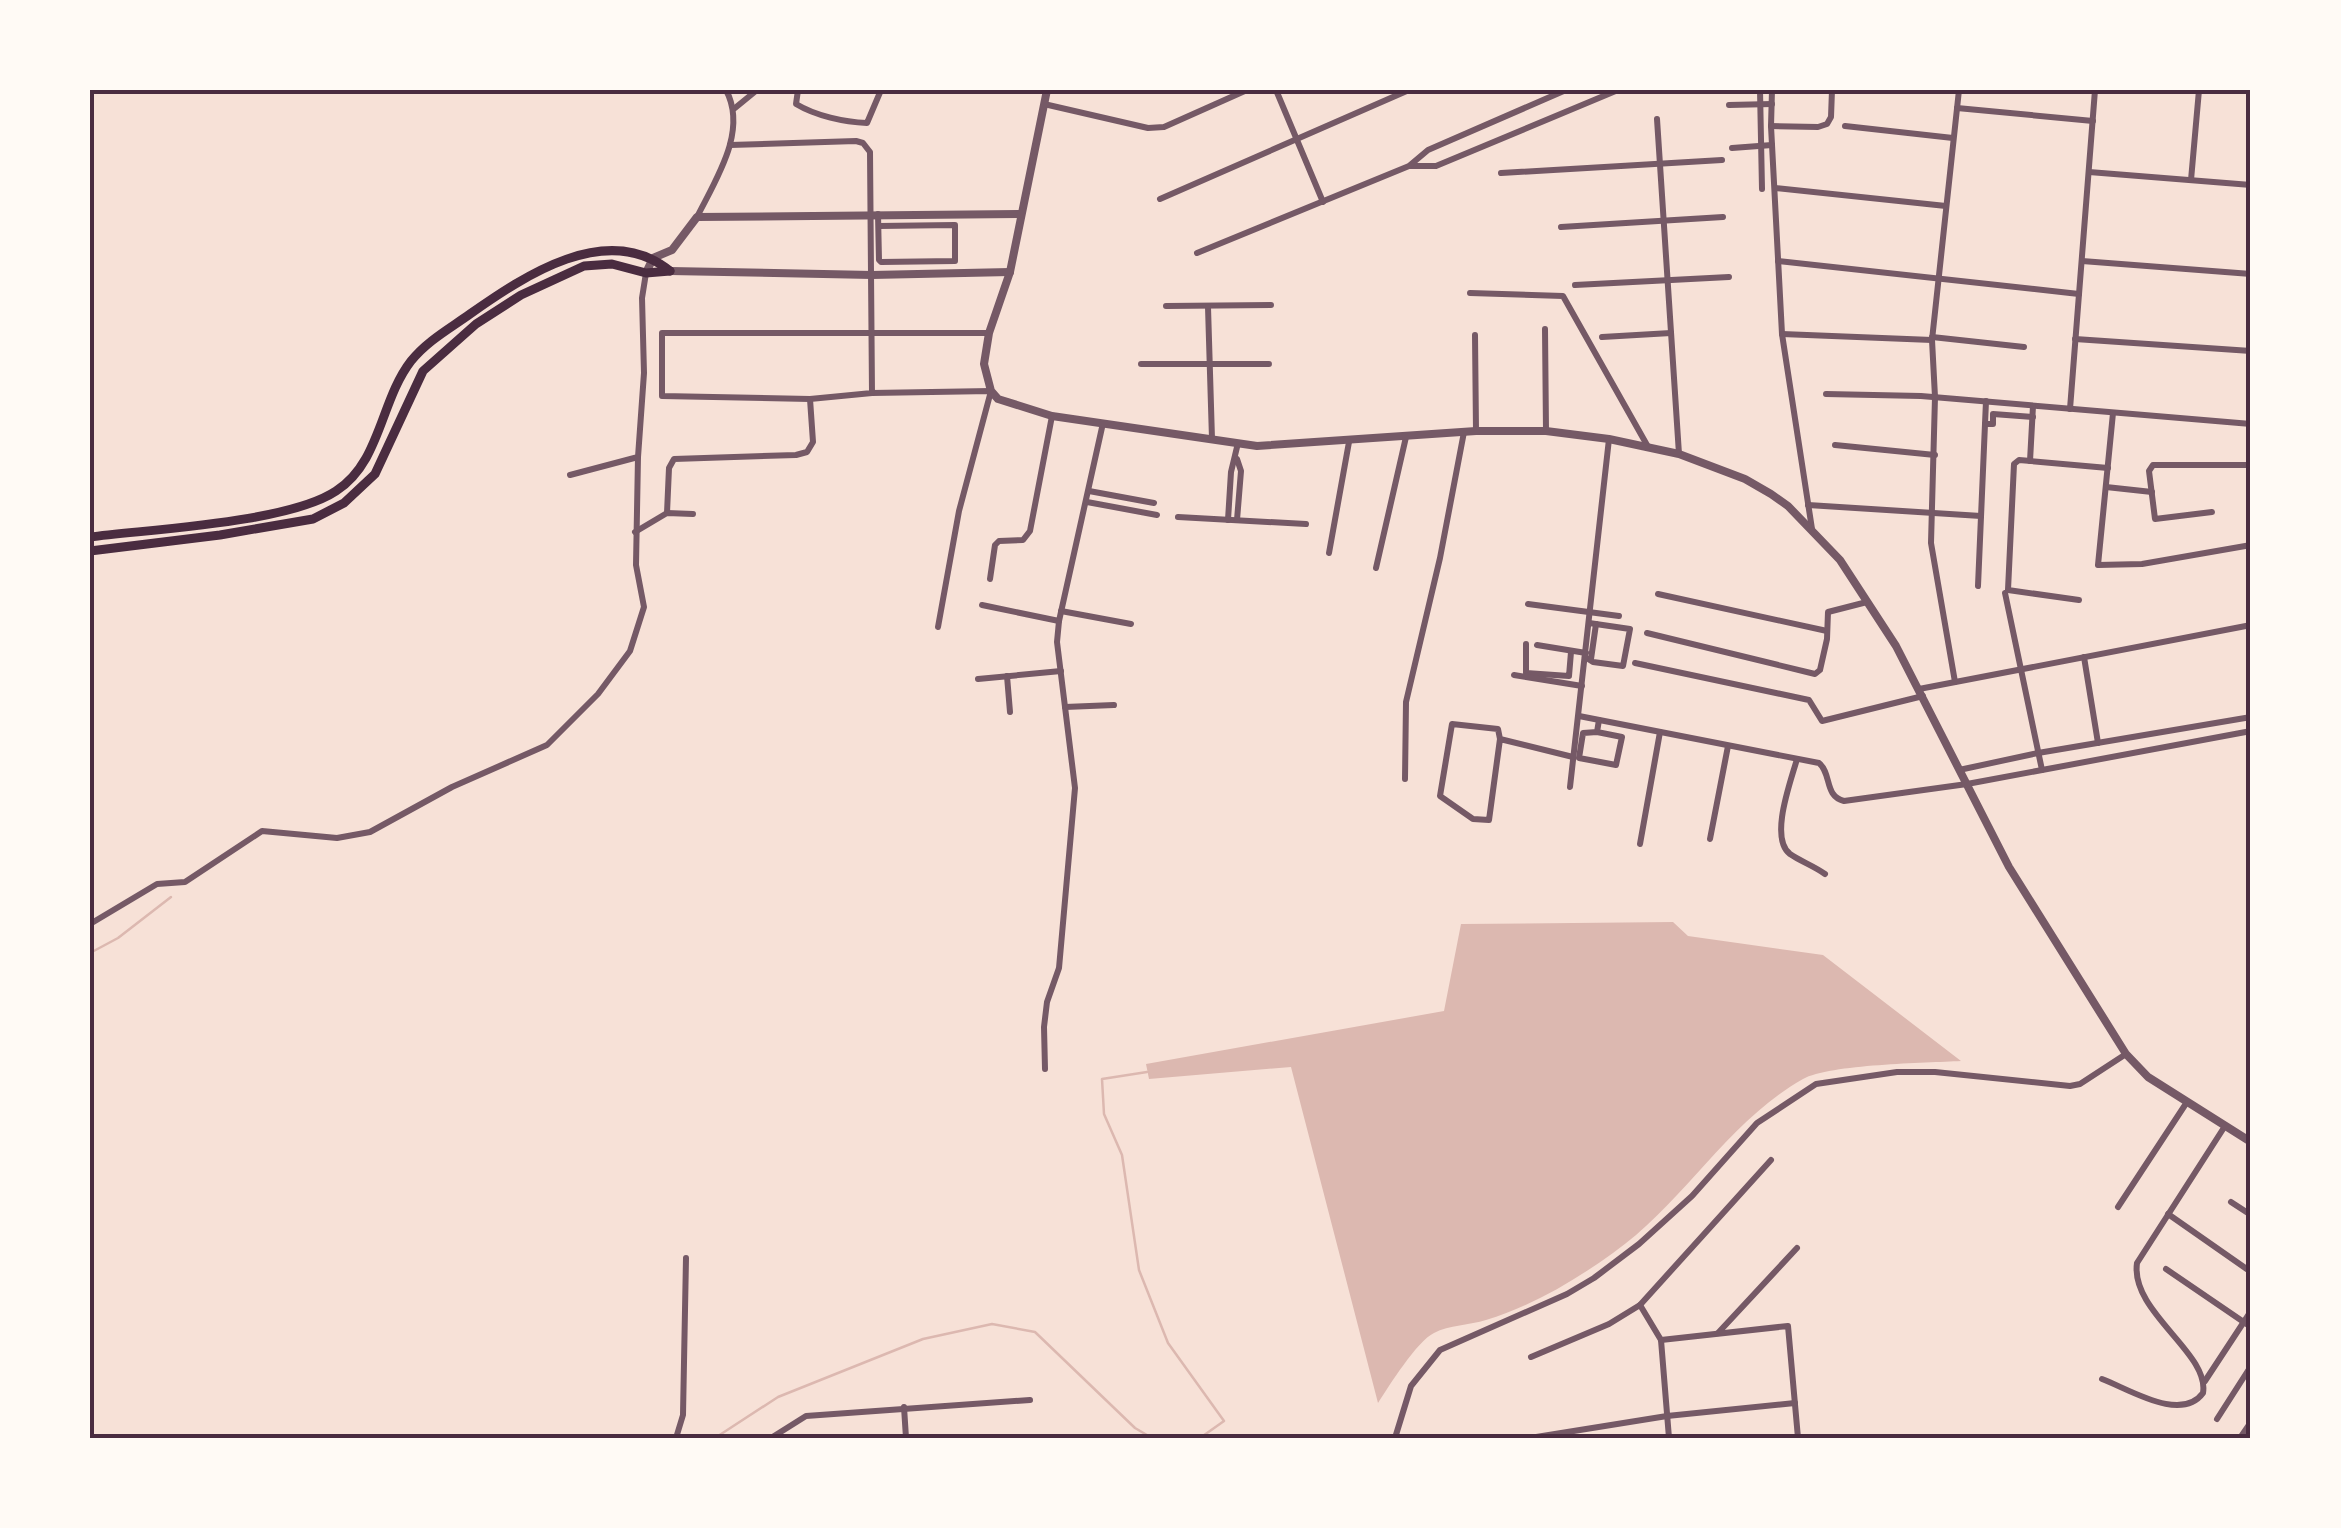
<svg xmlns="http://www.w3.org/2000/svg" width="2341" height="1528" font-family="Overpass,sans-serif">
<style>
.water{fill:#dcb8b0}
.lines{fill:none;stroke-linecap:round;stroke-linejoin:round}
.stream{stroke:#dcb8b0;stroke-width:2.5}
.minor{stroke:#755966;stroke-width:6}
.tertiary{stroke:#755966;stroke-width:8}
.secondary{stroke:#4a2c40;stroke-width:9}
.neatline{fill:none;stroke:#4a2c40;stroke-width:4}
</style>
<rect width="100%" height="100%" fill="#f7e1d7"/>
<path class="water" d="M1673,922l15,14 135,19 138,106c-35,2 -131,3 -158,18 -76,43 -119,124 -190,174 -39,28 -81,53 -127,67 -16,5 -37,5 -52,13 -17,8 -45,53 -56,70l-87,-336 -142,12 -3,-15 298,-53 17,-87z"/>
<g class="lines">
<g class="stream">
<path d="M90,953l28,-15 53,-41"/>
<path d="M1147,1072l-45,7 2,35 18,41 17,115 29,73 56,78 -24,17"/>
<path d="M715,1438l63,-41 145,-58 69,-15 43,8 100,96 17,10"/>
</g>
<g class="minor">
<path d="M798,90l-2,14c20,12 48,18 71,19l14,-33"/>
<path d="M1276,90l47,112"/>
<path d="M1760,90l2,99"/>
<path d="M1772,90l-1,36 11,208 30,195"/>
<path d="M1044,104l104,24 16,-1 83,-37"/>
<path d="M1729,105l43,-1"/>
<path d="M735,108l22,-18"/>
<path d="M1957,108l136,13"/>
<path d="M1657,119l22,335"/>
<path d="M1771,126l47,1 9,-3 4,-7 1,-27"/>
<path d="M1845,126l108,12"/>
<path d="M1732,148l40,-3"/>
<path d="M1410,166h26l182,-76"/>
<path d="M2089,172l162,13"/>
<path d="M1501,173l221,-13"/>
<path d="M2191,180l8,-90"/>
<path d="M1775,188l171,18"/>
<path d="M1160,199l249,-109"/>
<path d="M878,214l1,46 2,2 74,-1v-36l-76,1"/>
<path d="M697,217c19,-38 51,-86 29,-127"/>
<path d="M1561,227l162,-10"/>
<path d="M1197,253l212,-87 19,-16 138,-60"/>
<path d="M1778,261l301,33"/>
<path d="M2082,261l169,13"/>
<path d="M1575,285l154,-8"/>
<path d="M1470,293l93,3 84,149"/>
<path d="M1166,306l105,-1"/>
<path d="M1208,307l4,132"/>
<path d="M1545,329l1,102"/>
<path d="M1782,334l150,6"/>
<path d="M1475,335l1,96"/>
<path d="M1602,337l69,-4"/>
<path d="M1932,337l92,10"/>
<path d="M2075,339l176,12"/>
<path d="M1141,364h128"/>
<path d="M872,393l119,-2 -32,120 -21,116"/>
<path d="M1826,394l95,2 330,28"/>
<path d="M810,399l-148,-3v-63h327"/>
<path d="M2070,409l25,-319"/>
<path d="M2113,413l-15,152 44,-1 109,-19"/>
<path d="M1985,424h8v-10l40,3"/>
<path d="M1835,445l100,10"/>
<path d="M2030,461l3,-55"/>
<path d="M570,475l68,-18 6,-84 -2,-75 4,-25"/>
<path d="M2106,487l46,5"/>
<path d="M1089,491l65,12"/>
<path d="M1087,502l70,13"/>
<path d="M1808,505l173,11"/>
<path d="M2212,512l-57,7 -6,-48 4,-6h98"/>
<path d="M667,513l2,-45 5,-9 122,-4 11,-3 6,-10 -3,-43 62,-6 -2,-241 -7,-9 -7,-2 -126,4"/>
<path d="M1178,517l128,7"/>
<path d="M1228,520l3,-48 7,-29"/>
<path d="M1237,520l4,-49 -4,-12"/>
<path d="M635,532l32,-19 26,1"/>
<path d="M1329,553l20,-111"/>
<path d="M1376,568l30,-131"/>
<path d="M990,579l5,-34 4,-4 24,-1 7,-9 22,-115"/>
<path d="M1978,586l8,-185"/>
<path d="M2005,593l37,177"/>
<path d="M1658,594l169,37"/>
<path d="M2079,600l-71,-10 6,-126 5,-4 89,8"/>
<path d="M1528,604l91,12"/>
<path d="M982,605l77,16 44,-198"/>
<path d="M1061,611l70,13"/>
<path d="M1647,633l168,41 5,-4 7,-31 1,-27 39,-10"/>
<path d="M1526,644v29l43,3 2,-24"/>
<path d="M1537,645l49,8"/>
<path d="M1585,657l8,5 30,4 7,-37 -41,-6"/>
<path d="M2084,657l14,86"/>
<path d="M1591,659l5,-35"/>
<path d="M1635,663l174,37 13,21 101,-25"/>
<path d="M1514,675l68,11"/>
<path d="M1007,676l3,36"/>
<path d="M978,679l83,-8"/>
<path d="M1955,682l-24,-139 4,-146 -3,-57 27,-250"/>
<path d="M1919,689l332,-64"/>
<path d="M1065,707l49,-2"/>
<path d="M1579,716l240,47c13,11 5,33 25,38l123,-17 284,-53"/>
<path d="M1597,732l-14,1 -4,25 37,7 6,-28 -25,-5 2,-12"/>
<path d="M1500,739l-11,81 -16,-1 -33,-23 12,-72 46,5 2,10 73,18"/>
<path d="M1797,759c-6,22 -28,79 -7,95 10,7 24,12 35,20"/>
<path d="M1959,770l79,-17 213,-36"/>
<path d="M1405,779l1,-77 34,-144 24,-126"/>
<path d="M1570,787l39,-348"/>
<path d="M1710,839l18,-93"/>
<path d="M1640,844l20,-112"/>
<path d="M90,924l67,-40 28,-2 77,-51 75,7 33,-6 82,-45 95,-42 51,-51 32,-43 14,-44 -8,-42 2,-108"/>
<path d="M1045,1069l-1,-42 3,-25 12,-34 16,-180 -18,-146 2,-21"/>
<path d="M2231,1202l20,13"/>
<path d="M2118,1207l69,-105"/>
<path d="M2168,1214l83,58"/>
<path d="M2166,1269l85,58"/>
<path d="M1640,1305l131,-145"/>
<path d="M1718,1333l79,-85"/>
<path d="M1661,1340l127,-14 10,112"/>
<path d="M1531,1357l78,-33 31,-19 21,35 8,98"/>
<path d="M2102,1379c27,10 79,44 101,14 7,-40 -73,-81 -66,-130l88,-137"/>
<path d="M2205,1381l46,-70"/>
<path d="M904,1407l2,31"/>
<path d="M2217,1419l34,-53"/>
<path d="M676,1438l7,-23 3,-157"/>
<path d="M771,1438l35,-22 224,-16"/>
<path d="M1395,1438l16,-52 29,-36 127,-56 27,-16 45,-34 53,-48 65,-73 59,-39 81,-12h38l135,14 10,-2 46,-30"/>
<path d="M1530,1438l137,-22 128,-13"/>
<path d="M2240,1438l11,-16"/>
</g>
<g class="tertiary">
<path d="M1047,90l-37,182 -21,61 -5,31 7,27 7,8 54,17 205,30 219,-15h70l63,8 70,15 66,25 26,15 17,12 52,54 56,86 113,221 117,187 22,23 103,65"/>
<path d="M670,271l202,4 138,-3"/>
<path d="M646,273l7,-15 19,-8 25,-33 323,-3"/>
</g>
<g class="secondary">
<path d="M90,537c61,-8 198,-14 246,-46 45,-29 44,-90 75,-130 16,-20 38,-32 59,-47 54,-38 137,-94 200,-43"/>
<path d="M90,551l130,-16 93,-16 31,-16 31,-29 48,-103 53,-47 45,-29 63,-29 28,-2 34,9 24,-2"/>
</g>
</g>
<rect width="2341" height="1528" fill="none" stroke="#fffaf5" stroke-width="185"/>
<rect x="92" y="92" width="2156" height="1344" class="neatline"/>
</svg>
